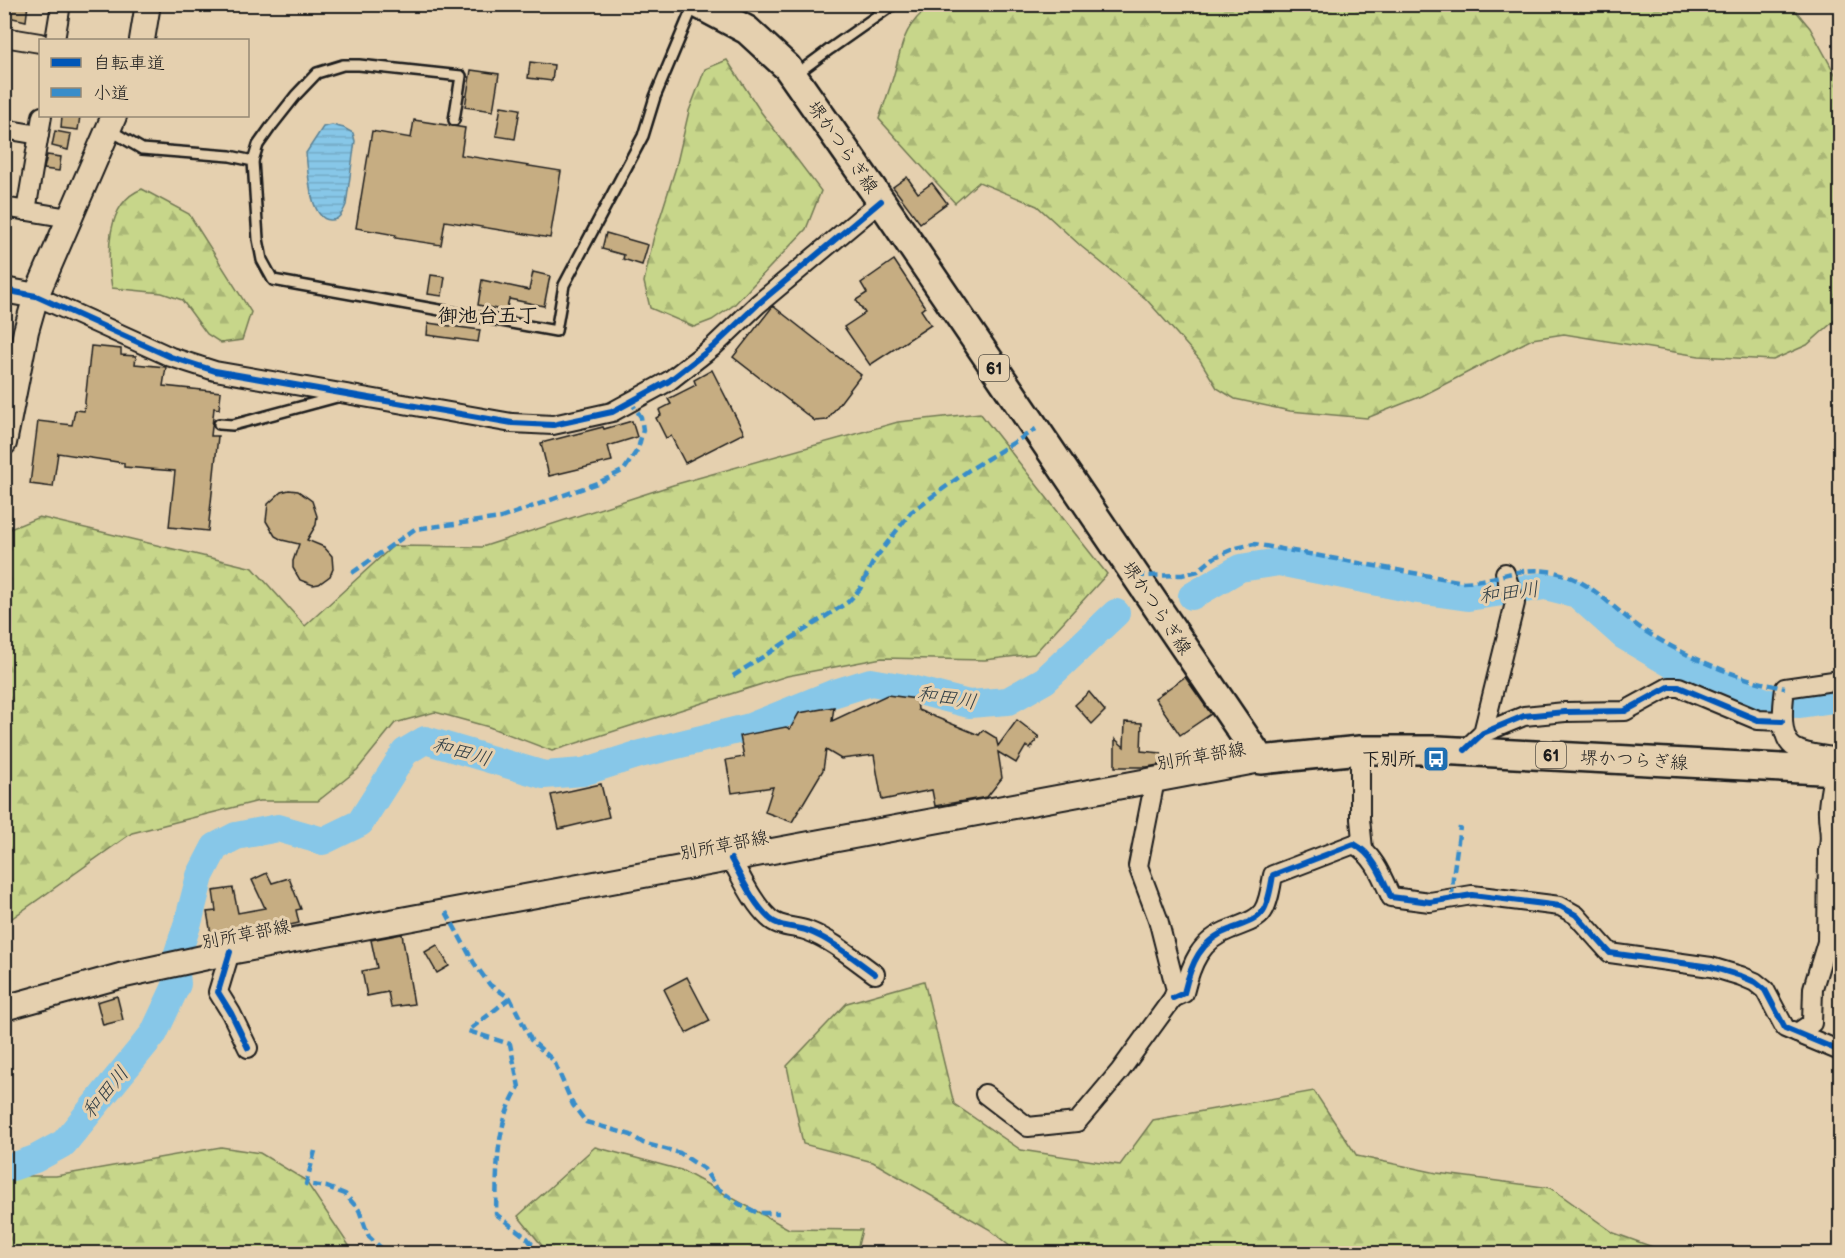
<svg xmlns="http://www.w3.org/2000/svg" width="1845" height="1258" font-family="'Balsamiq Sans','Klee One',sans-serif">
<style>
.forest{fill:url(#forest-firs);stroke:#727953;stroke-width:1.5}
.water{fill:url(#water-rules);stroke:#5c8396;stroke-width:1.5}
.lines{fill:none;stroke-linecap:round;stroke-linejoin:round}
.river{stroke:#87c7e8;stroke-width:28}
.building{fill:#c6ad82;stroke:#1c1c1c;stroke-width:1.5}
.lane-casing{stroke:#1c1c1c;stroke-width:14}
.street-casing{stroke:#1c1c1c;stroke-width:22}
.secondary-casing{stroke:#1c1c1c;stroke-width:28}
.primary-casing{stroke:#1c1c1c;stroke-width:32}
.lane{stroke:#e5d0af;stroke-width:9}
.street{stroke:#e5d0af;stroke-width:18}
.secondary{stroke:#e5d0af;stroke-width:24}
.primary{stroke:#e5d0af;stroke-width:27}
.quiet{stroke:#388dca;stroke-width:4.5;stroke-dasharray:9 4.5;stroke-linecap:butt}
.cycleway-casing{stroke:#e5d0af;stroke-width:10}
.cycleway{stroke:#0057b8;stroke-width:6}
.labels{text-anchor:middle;stroke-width:6;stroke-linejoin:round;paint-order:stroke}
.shield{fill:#e5d0af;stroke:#585248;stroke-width:1.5}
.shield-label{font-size:16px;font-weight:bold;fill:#1c1c1c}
.street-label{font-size:18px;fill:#1c1c1c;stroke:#e5d0af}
.poi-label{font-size:18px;font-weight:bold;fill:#1c1c1c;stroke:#e5d0af;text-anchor:end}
.neighbourhood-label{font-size:20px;font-weight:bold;fill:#1c1c1c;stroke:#e5d0af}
.water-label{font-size:20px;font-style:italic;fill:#313e45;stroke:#e5d0af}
</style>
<defs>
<pattern id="forest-firs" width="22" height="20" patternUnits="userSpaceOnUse" patternTransform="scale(1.5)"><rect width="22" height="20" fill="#c7d68a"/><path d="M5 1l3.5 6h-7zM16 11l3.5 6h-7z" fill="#aab776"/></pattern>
<pattern id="water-rules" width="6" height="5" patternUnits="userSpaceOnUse" patternTransform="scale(1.5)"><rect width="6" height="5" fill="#87c7e8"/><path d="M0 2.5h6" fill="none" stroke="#74aac6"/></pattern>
</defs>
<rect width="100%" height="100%" fill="#e5d0af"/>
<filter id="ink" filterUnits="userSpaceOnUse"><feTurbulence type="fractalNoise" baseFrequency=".0167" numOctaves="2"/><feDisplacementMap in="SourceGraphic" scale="12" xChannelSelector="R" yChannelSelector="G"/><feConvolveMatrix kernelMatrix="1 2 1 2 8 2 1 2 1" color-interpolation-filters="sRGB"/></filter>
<g filter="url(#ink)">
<g class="forest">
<path d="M1379,4l412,1 19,23 30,55v229l-6,9 -27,24 -34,15 -74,-4 -135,-22 -32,5 -110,57 -55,22 -77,-7 -55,-12 -18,-11 -17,-28 -54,-61 -64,-52 -45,-41 -58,-24 -24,21 -76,-84c5,-15 11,-30 15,-45 9,-32 9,-47 37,-69z"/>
<path d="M727,60l34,52 60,79 -15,38 -72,76 -22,15 -18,7 -44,-19 -6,-26 9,-42 23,-73 13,-56 16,-42z"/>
<path d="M142,189l47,25 62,98 -9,28 -21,3 -14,-9 -25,-34 -20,-7 -50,-5c-5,-32 -7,-85 30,-99z"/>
<path d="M980,413l127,161 -73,80 -49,6 -103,-2 -95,18 -235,75 -63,-24 -54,-15 -40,11 -38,47 -39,31h-59l-127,32 -127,90 -1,-325 6,-69 29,-12 214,51 52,58 88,-80 89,1 191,-62 225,-63z"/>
<path d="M924,981l30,123 67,46 99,15 33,-45 161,-29 43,65 80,17 114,15 63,45 44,16 31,4h-671l-29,-24 -116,-67 -70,-18 -16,-78 60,-63z"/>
<path d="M221,1147l39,6 45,27 49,73h-349v-77h51z"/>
<path d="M595,1147l86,23 108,59 73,1 -6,23h-308l-30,-37z"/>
</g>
<path class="water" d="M332,125l12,3 9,5 2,8 -9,64c-3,7 -7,16 -16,15 -21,-1 -22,-51 -24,-67l17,-26z"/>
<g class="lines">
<g class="river">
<path d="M1192,596l48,-28 39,-6 139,28 50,7 77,-11 32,8 47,42 46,27 98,40 32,1 40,-6"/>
<path d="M4,1167h8l23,-8 29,-16 90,-110 23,-49 -2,-22 14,-43 11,-43 15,-29 21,-11 42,-8 45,13 37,-18 45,-71 20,-12 119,35 39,-3 57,-18 110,-27 82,-33 39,-12 40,7 58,15 39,-3 37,-21 71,-67"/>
</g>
</g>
<g class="building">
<path d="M4,4h24l-2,17 -22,-5z"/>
<path d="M530,62l24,3 -2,16 -24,-3z"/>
<path d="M471,70l28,4 -6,37 -28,-4z"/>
<path d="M501,106l19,3 -5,30 -19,-3z"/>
<path d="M62,116h18l-2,14 -17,-2z"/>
<path d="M414,120l51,8 -4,27 100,16 -11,67 -105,-17 -4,24 -46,-7 1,-3 -40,-7 16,-97 39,7z"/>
<path d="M55,131l16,3 -3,16 -16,-4z"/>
<path d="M47,155l14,2 -2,14 -15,-2z"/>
<path d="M907,177l11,16 14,-10 15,20 -27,20 -27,-36z"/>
<path d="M606,233l42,12 -6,20 -19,-6 1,-4 -22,-6z"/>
<path d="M894,260l31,47 -4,3 10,15 -61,40 -26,-38 21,-14 -9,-13 11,-7 -6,-10z"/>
<path d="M533,272l17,4 -6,30 -35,-7 -3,12 -28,-6 4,-25 47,10z"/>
<path d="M431,275l14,2 -3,19 -14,-2z"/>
<path d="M773,306l88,69 -34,45 -12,1 -82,-64z"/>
<path d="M428,323l52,7 -2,12 -51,-7z"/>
<path d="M91,346l30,3v6l15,1 -1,8 31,3 -3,19 58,6 -2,17 -5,-1 -3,28h7l-10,95 -39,-4 6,-56 -51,-4v-4l-66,-10 -5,34 -23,-3 8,-63 34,4 3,-15 9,1z"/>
<path d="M712,370l32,63 -59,30 -14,-27 -5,2 -10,-20 5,-3 -2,-5 12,-6 -3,-5 28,-14 -2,-5z"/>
<path d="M632,421l5,16 -29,9 4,15 -63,15 -8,-33 62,-16 1,2z"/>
<path d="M289,490l9,1 14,10 5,15 -1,9 -9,15 17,7 8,9 1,13 -3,7 -11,8 -6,1 -13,-5 -7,-12v-7l6,-17 -17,-4 -7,-4 -9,-15 2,-17 13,-12z"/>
<path d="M1185,677l26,37 -31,21 -25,-37z"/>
<path d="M1089,692l16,19 -13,13 -17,-19z"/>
<path d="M887,695l30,4 1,11 61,25 4,-5 13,8 2,8 19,-26 22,17 -9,12 -4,-3 -10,17 -18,-11 4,26 -15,19 -52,9 -3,-16 -50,10 -8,-45 -33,4 -15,-9 -3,20 -31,52 -27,-10 8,-25 -41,6 -6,-33 18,-3 -4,-21 46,-9 4,2 9,-16 35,-6 -2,14z"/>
<path d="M1125,722l17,1 -1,28 20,2 3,11 -17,3h-32v-28l9,8z"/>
<path d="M601,784l8,33 -50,12 -8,-34z"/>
<path d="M267,873l5,10 17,-5 12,31 -5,1 3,13 -54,12 -2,-8 -32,7 -4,-22 9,-1 -3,-20 20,-3 5,25 27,-5 -13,-28z"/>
<path d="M402,934l12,70 -23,3 -3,-15 -21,4 -5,-25 15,-3 -6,-28z"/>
<path d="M437,945l12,21 -12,7 -12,-21z"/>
<path d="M687,977l23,44 -24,12 -22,-44z"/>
<path d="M117,996l6,24 -20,5 -6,-23z"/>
</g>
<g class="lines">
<g class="lane-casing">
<g id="lane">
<path d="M795,75l35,-26 64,-45"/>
<path d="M108,129l34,20 88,7 23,5 5,78 4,21 11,20 283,51 8,-46 79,-149 12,-39 39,-93"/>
<path d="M253,161l5,-16 12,-17 26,-33 21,-22 26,-8h16l102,11 -7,44"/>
<path d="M219,424l14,1 104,-28"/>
</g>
</g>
<g class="street-casing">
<g id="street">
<path d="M4,37l36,6"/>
<path d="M55,40l6,-36"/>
<path d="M4,129l35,6"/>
<path d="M4,207l65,11"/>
<path d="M26,211l16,-95"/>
<path d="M36,296l135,61 44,14 297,52 41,2 59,-13 57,-31 45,-35 44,-42 123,-103"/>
<path d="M1483,733l32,-130 -10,-30"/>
<path d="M1360,750v69l3,30"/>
<path d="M1465,750l18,-17 41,-17 41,-4 60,-1 44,-24h10l79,33 24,1"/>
<path d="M731,859c11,19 21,43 38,59 10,10 26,8 39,13 24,9 46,28 67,43"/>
<path d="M230,952l-12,40 13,21 17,35"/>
<path d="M1173,998l11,-5c7,-29 16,-53 47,-64 10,-4 26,-8 32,-18 6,-9 8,-25 10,-36l81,-31c20,11 28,33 37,53l39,5 42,-7 88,11 16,9 34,38 101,14 30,9 14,6 10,8 20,38 55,23"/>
<path d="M1797,1033l15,-10 1,-35 14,-46 1,-91c5,-15 -1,-27 0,-42 1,-18 7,-34 5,-52 -11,-2 -29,-3 -38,-9 -17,-10 -12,-44 -10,-60l55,-8"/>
<path d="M985,1094l43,33 49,-5 43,-51 53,-73 3,-8 -18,-71 -20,-53 17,-86"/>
</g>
</g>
<g class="secondary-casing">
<g id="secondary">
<path d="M142,40l6,-36"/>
<path d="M4,290l32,6"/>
<path d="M4,443l22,-112 10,-35 78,-180"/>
<path d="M4,1008l116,-32 110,-24 1031,-192"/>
</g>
</g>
<g class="primary-casing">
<path id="primary" d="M698,4l49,26 40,37 94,134 380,559 99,-10h78l402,21"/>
</g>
<use href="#lane" class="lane"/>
<use href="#street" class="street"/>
<use href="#secondary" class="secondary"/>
<use href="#primary" class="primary"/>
<g class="quiet">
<path d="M352,573l63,-44 86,-11 99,-36 24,-12 14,-21 5,-19 -2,-13 -10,-15"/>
<path d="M1136,576l46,-1 16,-4 17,-14 21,-9 18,-4 209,38c33,-1 56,-17 91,-10 38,8 60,39 91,59 37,24 97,50 140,57"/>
<path d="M733,676l115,-74 12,-13 14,-29 37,-48 58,-42 67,-41"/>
<path d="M1452,898l1,-21 7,-50"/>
<path d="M446,912l28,51 16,22 20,13 21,42 23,21 19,44 13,17 45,13 12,8 37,10 24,16 12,18 23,17 19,9h21"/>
<path d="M510,998l-42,33 42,13 9,43c-24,37 -22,84 -23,127l31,24 13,16"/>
<path d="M315,1151l-9,33 21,3 18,7 14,16 10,27 19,17"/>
</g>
<g class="cycleway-casing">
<g id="cycleway">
<path d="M4,290l32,6 135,61 44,14 297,52 41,2 59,-13 57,-31 45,-35 44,-42 123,-103"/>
<path d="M1465,750l18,-17 41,-17 41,-4 60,-1 44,-24h10l79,33 24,1"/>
<path d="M731,859c11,19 21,43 38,59 10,10 26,8 39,13 24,9 46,28 67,43"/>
<path d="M230,952l-12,40 13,21 17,35"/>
<path d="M1173,998l11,-5c7,-29 16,-53 47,-64 10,-4 26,-8 32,-18 6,-9 8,-25 10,-36l81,-31c20,11 28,33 37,53l39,5 42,-7 88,11 16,9 34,38 101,14 30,9 14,6 10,8 20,38 55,23"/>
</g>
</g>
<use href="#cycleway" class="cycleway"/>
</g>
</g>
<defs>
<g id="bus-square" transform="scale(1.35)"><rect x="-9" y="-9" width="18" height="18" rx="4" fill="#1f6fb2" stroke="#e5d0af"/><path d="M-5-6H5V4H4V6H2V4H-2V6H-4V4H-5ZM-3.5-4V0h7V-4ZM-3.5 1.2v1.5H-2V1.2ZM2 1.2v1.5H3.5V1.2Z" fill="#fff"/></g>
</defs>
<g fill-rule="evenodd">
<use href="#bus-square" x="1436" y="759"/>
</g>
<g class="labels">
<g class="shield">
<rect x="979" y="355" width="30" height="26" rx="4.5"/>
<rect x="1536" y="742" width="30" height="26" rx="4.5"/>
</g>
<g class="shield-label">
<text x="994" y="374">61</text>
<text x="1551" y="761">61</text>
</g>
<g class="street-label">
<text transform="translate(843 147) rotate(55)" y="6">堺かつらぎ線</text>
<text transform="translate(1157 608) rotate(56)" y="6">堺かつらぎ線</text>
<text transform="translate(1201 756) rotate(-10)" y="6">別所草部線</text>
<text transform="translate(1634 760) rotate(3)" y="6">堺かつらぎ線</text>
<text transform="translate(724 845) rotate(-11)" y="6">別所草部線</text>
<text transform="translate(246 934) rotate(-11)" y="6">別所草部線</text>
</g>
<g class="poi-label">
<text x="1416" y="765">下別所</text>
</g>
<g class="neighbourhood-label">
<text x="488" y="322">御池台五丁</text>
</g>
<g class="water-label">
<text transform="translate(1509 592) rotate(-7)" y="7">和田川</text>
<text transform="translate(947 697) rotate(9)" y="7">和田川</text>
<text transform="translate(462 751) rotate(16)" y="7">和田川</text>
<text transform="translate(105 1092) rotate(-50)" y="7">和田川</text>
</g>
</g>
<rect width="1845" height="1258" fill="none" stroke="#e5d0af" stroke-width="24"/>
<rect x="12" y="12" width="1821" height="1234" fill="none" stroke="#1c1c1c" stroke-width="2" filter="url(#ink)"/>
<rect x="39" y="39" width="210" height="78" fill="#e5d0af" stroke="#958874" stroke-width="1.5"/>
<rect x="51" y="58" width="30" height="9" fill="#0057b8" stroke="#958874" stroke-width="1.5"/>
<text x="93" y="69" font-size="18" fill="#1c1c1c">自転車道</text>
<rect x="51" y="88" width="30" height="9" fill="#388dca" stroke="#958874" stroke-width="1.5"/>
<text x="93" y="99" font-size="18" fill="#1c1c1c">小道</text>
</svg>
